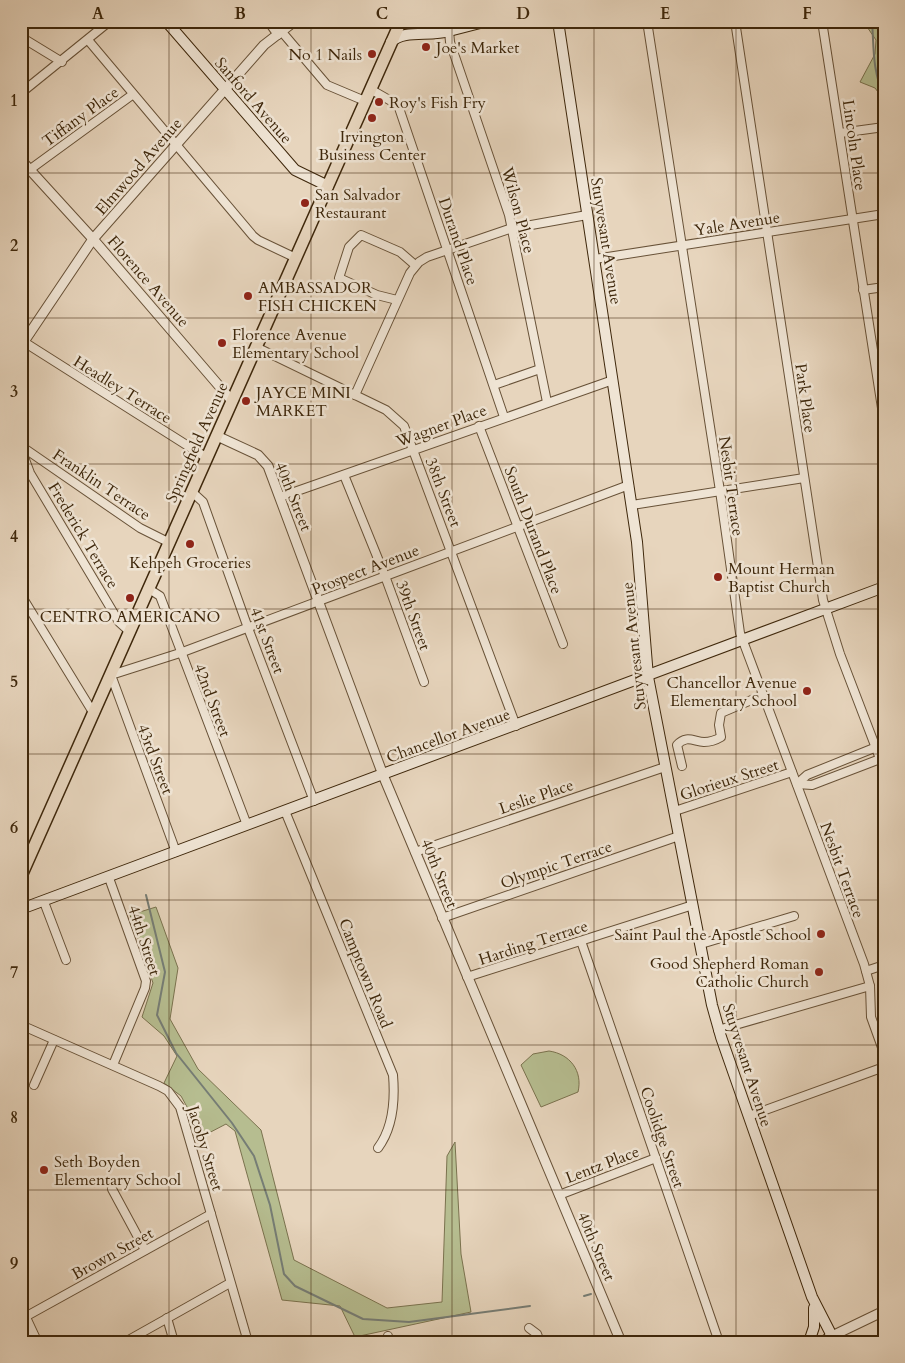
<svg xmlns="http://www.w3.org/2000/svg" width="905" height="1363" font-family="Cardo,serif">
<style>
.green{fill:#b6bd90;stroke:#7a724e}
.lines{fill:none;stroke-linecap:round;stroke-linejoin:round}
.stream{stroke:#767d75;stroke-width:2}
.minor-casing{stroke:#685238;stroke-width:10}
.tertiary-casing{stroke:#685238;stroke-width:11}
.secondary-casing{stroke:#3e270b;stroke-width:12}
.primary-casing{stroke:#3e270b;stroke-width:14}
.minor{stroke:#efe4d4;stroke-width:8}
.tertiary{stroke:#efe4d4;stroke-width:9}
.secondary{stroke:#efe4d4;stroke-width:10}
.primary{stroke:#e7d5bd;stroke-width:11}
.grid{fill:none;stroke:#3e270b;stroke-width:1;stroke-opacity:0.55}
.poi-dot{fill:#8f2418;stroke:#efe4d4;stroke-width:2}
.labels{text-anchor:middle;stroke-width:5;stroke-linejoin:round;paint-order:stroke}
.poi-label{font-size:16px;fill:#3e270b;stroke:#efe4d4;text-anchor:start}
.street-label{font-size:16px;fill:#3e270b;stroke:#efe4d4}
.neatline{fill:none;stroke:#3e270b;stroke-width:2}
.grid-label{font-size:16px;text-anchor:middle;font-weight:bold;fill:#3e270b}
</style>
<rect width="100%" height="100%" fill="#e7d5bd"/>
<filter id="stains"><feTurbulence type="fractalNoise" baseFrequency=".004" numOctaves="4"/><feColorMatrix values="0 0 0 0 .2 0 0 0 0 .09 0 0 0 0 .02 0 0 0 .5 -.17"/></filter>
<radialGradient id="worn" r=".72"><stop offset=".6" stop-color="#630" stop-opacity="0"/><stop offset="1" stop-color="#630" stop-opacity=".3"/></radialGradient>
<g class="green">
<path d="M863,21h21v79l-9,-12 -15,-6 15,-28 1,-14z"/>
<path d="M156,907l22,61 -8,51 28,50 63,61 33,130 93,48 55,-6 5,-146 8,-14 6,112 10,58 -116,25 -15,-31 -58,-6 -47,-169 -9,-7 -23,12 -22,-40 -17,-13 13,-27 -13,-20 -22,-19 11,-34 -23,-68z"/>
<path d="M549,1051c21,3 34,20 29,41l-37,15 -20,-42 12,-11z"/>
</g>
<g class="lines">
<g class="stream">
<path d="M872,21c2,26 0,50 12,74"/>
<path d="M146,895l19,77 -8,43 19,38 56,70 22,33 16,49 14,69 11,12 68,33 46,3 121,-16"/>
<path d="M584,1296l7,-2"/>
</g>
<g class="minor-casing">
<g id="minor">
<path d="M268,21l10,14"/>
<path d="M647,21l73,470 20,142 124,331 6,22 1,31 13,36"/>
<path d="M735,21l88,579 17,54 44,115"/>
<path d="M822,21l62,400"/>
<path d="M449,31l1,11 59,173 38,187"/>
<path d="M282,32l45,53 38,16"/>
<path d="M21,37l41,25"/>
<path d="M88,40l165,196 5,4 38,18"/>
<path d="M370,89l28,16 106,312"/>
<path d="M21,93l89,-72"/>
<path d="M840,133l44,-6"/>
<path d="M21,176l111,-81"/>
<path d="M595,259l289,-45"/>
<path d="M863,290l21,-3"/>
<path d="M397,300l-20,-5 -38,-17 10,-31 12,-12 39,17 15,13"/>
<path d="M21,323l9,10"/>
<path d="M24,342l183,116"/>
<path d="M256,347l130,63 18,16 112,300"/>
<path d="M494,385l46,-16"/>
<path d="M355,395l55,-122 9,-11 8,-5 82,-28 78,-14"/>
<path d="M479,426l84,218"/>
<path d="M21,446l119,82 30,15"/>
<path d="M21,449l9,24 89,149 11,10"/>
<path d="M344,475l41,101 39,106"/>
<path d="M192,492l11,10 45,126 66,173"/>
<path d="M280,497l333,-117"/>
<path d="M632,505l172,-27"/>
<path d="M149,589l11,7 87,229"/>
<path d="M21,595l73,119"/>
<path d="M682,766l-5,-21c9,-10 16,-4 27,-3 6,0 12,-2 17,-5l-2,-12 2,-12 42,-18"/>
<path d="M797,784l10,-9 77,-31"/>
<path d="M797,784l15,1 68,-26"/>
<path d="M285,811l108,264c2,24 0,53 -15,73"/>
<path d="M675,811l117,-39"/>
<path d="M176,852l-65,-177 69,-22 449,-168"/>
<path d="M415,852l250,-85"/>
<path d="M109,878l37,103 -1,7 -32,77"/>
<path d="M44,902l22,58"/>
<path d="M442,918l237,-82"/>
<path d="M581,941l138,401"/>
<path d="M701,944l93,-28"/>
<path d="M866,971l18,-6"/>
<path d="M467,977l226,-72"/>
<path d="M21,1025l138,61 9,5 12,16 68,235"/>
<path d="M718,1030l152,-44"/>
<path d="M34,1085l20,-45"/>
<path d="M749,1116l135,-49"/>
<path d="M112,1189l33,61"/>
<path d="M559,1195l97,-37"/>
<path d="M25,1317l186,-103"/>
<path d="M167,1318l7,24"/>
<path d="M529,1328l8,6 3,8"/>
<path d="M388,1336l1,6"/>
<path d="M125,1342l105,-59"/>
</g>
</g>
<g class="tertiary-casing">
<g id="tertiary">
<path d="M21,160l72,79 139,162"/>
<path d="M21,346l72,-107 171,-194 31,-24"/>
<path d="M217,436l41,19 10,11 115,309 238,567"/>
<path d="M21,1308l16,34"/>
<path d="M832,1336l52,-25"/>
</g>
</g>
<g class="secondary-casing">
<g id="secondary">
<path d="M166,21l129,149 33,16"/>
<path d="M422,21l27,10 39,-10"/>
<path d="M558,21l79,521 11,135 64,328 9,32 91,260 20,39"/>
<path d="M391,42c13,-13 39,-5 58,-11"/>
<path d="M21,909l863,-322"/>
<path d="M809,1342l5,-15v-19"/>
<path d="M823,1342l9,-6"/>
</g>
</g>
<g class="primary-casing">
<path id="primary" d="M21,876l380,-855"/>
</g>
<use href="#minor" class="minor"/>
<use href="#tertiary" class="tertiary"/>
<use href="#secondary" class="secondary"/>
<use href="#primary" class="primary"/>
</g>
<path class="grid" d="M169,21v1321M311,21v1321M452,21v1321M594,21v1321M736,21v1321M21,173h863M21,318h863M21,464h863M21,609h863M21,754h863M21,900h863M21,1045h863M21,1190h863"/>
<g class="poi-dot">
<circle cx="426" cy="47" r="5"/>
<circle cx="372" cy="54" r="5"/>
<circle cx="379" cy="102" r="5"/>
<circle cx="372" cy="118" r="5"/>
<circle cx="305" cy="203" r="5"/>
<circle cx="248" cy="296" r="5"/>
<circle cx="222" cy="343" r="5"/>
<circle cx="246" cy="401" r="5"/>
<circle cx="190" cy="544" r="5"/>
<circle cx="718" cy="577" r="5"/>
<circle cx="130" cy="598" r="5"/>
<circle cx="807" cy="691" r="5"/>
<circle cx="821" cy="934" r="5"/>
<circle cx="819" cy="972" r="5"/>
<circle cx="44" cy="1170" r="5"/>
</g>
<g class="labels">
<g class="poi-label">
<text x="436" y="53">Joe's Market</text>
<text x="362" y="60" text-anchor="end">No 1 Nails</text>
<text x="389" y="108">Roy's Fish Fry</text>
<text x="372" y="142" text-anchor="middle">Irvington<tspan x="372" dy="18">Business Center</tspan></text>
<text x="315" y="200">San Salvador<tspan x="315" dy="18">Restaurant</tspan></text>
<text x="258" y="293">AMBASSADOR<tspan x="258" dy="18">FISH CHICKEN</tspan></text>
<text x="232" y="340">Florence Avenue<tspan x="232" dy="18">Elementary School</tspan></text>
<text x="256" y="398">JAYCE MINI<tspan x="256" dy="18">MARKET</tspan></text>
<text x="190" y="568" text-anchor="middle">Kehpeh Groceries</text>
<text x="728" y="574">Mount Herman<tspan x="728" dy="18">Baptist Church</tspan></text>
<text x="130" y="622" text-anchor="middle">CENTRO AMERICANO</text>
<text x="797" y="688" text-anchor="end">Chancellor Avenue<tspan x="797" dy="18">Elementary School</tspan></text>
<text x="811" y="940" text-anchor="end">Saint Paul the Apostle School</text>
<text x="809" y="969" text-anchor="end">Good Shepherd Roman<tspan x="809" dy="18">Catholic Church</tspan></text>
<text x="54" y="1167">Seth Boyden<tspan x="54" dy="18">Elementary School</tspan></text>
</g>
<g class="street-label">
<text transform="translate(254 100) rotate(49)" y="6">Sanford Avenue</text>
<text transform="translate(80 116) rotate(-36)" y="6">Tiffany Place</text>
<text transform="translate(855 145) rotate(82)" y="6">Lincoln Place</text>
<text transform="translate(138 166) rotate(-49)" y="6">Elmwood Avenue</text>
<text transform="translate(519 210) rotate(75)" y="6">Wilson Place</text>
<text transform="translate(737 223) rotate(-9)" y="6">Yale Avenue</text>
<text transform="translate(459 241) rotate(71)" y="6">Durand Place</text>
<text transform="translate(607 241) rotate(81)" y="6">Stuyvesant Avenue</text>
<text transform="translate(149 281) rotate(49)" y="6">Florence Avenue</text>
<text transform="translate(123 389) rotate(32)" y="6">Headley Terrace</text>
<text transform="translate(806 398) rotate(82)" y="6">Park Place</text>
<text transform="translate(441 425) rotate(-20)" y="6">Wagner Place</text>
<text transform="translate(196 442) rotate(-66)" y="6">Springfield Avenue</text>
<text transform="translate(102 484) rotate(34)" y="6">Franklin Terrace</text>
<text transform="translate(732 486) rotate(82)" y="6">Nesbit Terrace</text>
<text transform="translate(444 492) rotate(69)" y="6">38th Street</text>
<text transform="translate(294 496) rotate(68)" y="6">40th Street</text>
<text transform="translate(534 530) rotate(69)" y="6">South Durand Place</text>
<text transform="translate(84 535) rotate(59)" y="6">Frederick Terrace</text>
<text transform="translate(365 569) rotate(-21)" y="6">Prospect Avenue</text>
<text transform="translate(414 615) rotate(70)" y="6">39th Street</text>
<text transform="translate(268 640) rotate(69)" y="6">41st Street</text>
<text transform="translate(633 646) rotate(-96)" y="6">Stuyvesant Avenue</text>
<text transform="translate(213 700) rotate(69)" y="6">42nd Street</text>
<text transform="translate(448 735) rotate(-20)" y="6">Chancellor Avenue</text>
<text transform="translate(156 759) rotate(69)" y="6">43rd Street</text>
<text transform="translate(729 779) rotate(-18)" y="6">Glorieux Street</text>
<text transform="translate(536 796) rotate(-19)" y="6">Leslie Place</text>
<text transform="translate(556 864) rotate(-19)" y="6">Olympic Terrace</text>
<text transform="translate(843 870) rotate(70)" y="6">Nesbit Terrace</text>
<text transform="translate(440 873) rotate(68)" y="6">40th Street</text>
<text transform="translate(145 940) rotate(72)" y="6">44th Street</text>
<text transform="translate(533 942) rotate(-18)" y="6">Harding Terrace</text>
<text transform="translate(366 973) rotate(68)" y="6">Camptown Road</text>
<text transform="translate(748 1065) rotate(72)" y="6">Stuyvesant Avenue</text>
<text transform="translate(663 1137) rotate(71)" y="6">Coolidge Street</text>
<text transform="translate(206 1148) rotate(73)" y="6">Jacoby Street</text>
<text transform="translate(602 1164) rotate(-21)" y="6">Lentz Place</text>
<text transform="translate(597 1246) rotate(67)" y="6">40th Street</text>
<text transform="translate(112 1253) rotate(-29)" y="6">Brown Street</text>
</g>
</g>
<rect width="905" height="1363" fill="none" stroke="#e7d5bd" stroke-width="55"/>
<rect x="28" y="28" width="850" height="1308" class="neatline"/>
<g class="grid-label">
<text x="98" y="19">A</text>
<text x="240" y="19">B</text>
<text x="382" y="19">C</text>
<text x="523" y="19">D</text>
<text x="665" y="19">E</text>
<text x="807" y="19">F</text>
<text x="14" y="106">1</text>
<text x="14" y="251">2</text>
<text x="14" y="397">3</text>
<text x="14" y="542">4</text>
<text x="14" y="687">5</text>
<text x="14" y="833">6</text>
<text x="14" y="978">7</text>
<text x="14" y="1123">8</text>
<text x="14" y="1269">9</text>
</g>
<rect width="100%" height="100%" filter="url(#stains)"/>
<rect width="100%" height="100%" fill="url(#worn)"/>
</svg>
